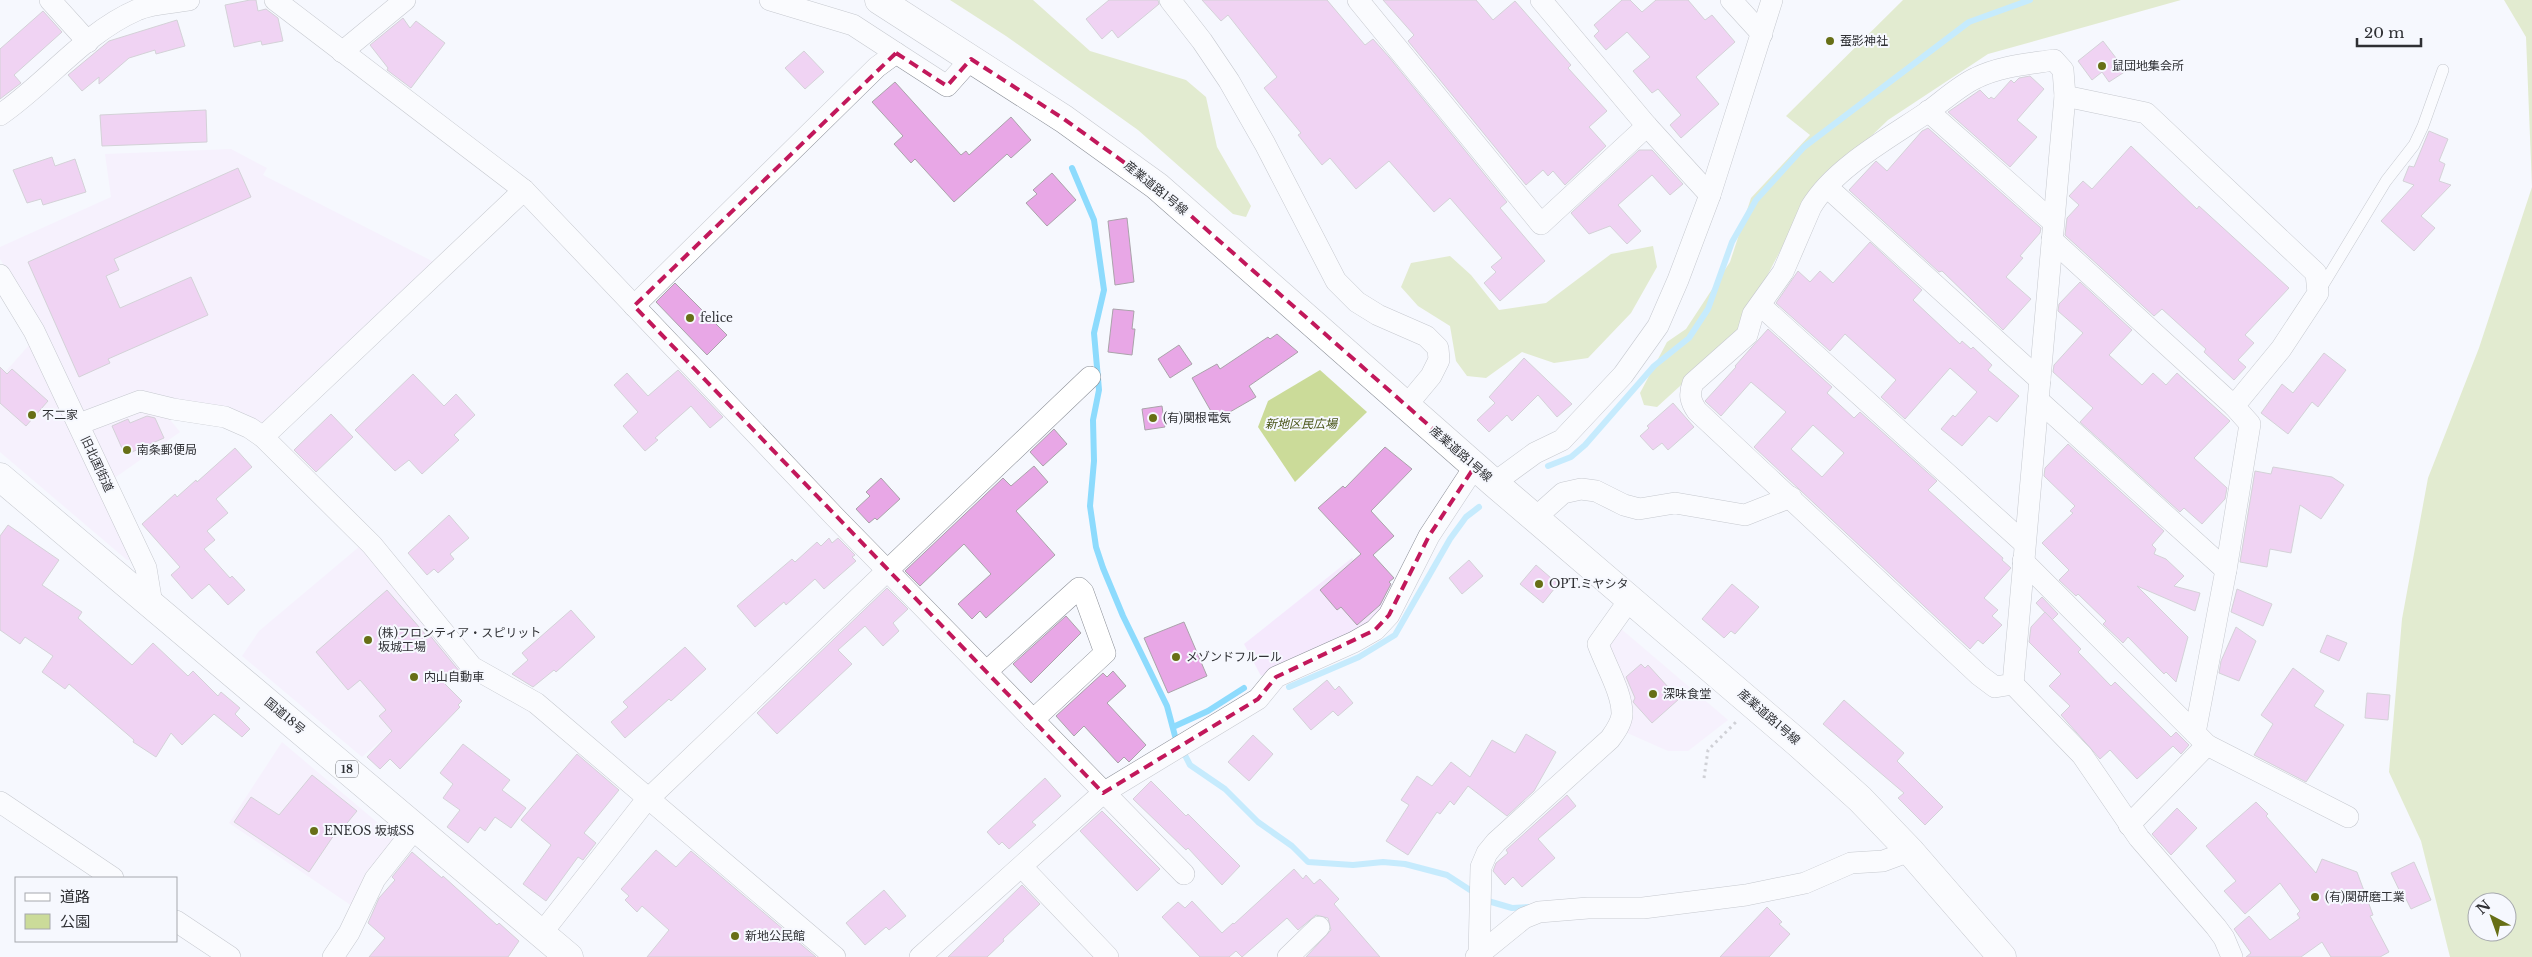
<svg xmlns="http://www.w3.org/2000/svg" width="2532" height="957" font-family="'Libre Baskerville','Noto Sans JP',serif">
<style>
.commercial{fill:#f7e9fc}
.industrial{fill:#f5e9fd}
.green{fill:#cbdb99;fill-rule:evenodd}
.lines{fill:none;stroke-linecap:round;stroke-linejoin:round}
.stream{stroke:#8ddbfd;stroke-width:6}
.building{fill:#e8a7e6;stroke:#aaa3aa;fill-rule:evenodd}
.lane-casing{stroke:#8c9098;stroke-width:12}
.street-casing{stroke:#8c9098;stroke-width:22}
.secondary-casing{stroke:#8c9098;stroke-width:29}
.highway-casing{stroke:#8c9098;stroke-width:29}
.path{stroke:#a0a1a6;stroke-width:3;stroke-dasharray:2.5 4;stroke-linecap:butt}
.lane{stroke:#fff;stroke-width:11}
.street{stroke:#fff;stroke-width:21}
.secondary{stroke:#fff;stroke-width:28}
.highway{stroke:#fff;stroke-width:28}
.marked{fill:none;stroke:#c2185b;stroke-width:4;stroke-dasharray:10 6;stroke-linejoin:round}
.poi-dot{fill:#676f16;stroke:#f6f8fe;stroke-width:2}
.labels{text-anchor:middle;stroke-width:4;stroke-linejoin:round;paint-order:stroke}
.shield{fill:#f6f8fe;stroke:#6b6c71;stroke-width:1}
.shield-label{font-size:11px;font-weight:bold;fill:#2f3034}
.poi-label{font-size:12px;fill:#2f3034;stroke:#f6f8fe;text-anchor:start}
.street-label{font-size:12px;fill:#2f3034;stroke:#f6f8fe}
.park-label{font-size:12px;font-style:italic;fill:#4a5619;stroke:#f6f8fe}
</style>
<rect width="100%" height="100%" fill="#f6f8fe"/>
<g class="commercial">
<path d="M30,344l101,216h-4l-127,-108v-74z"/>
<path d="M140,411l27,5 13,16 -67,47 -22,-49z"/>
<path d="M1620,628l108,92 -40,31h-20l-43,-19 -16,-78 1,-14z"/>
<path d="M282,742l115,97 -42,69 -126,-85z"/>
</g>
<g class="industrial">
<path d="M231,149l36,19 -4,7 171,87 -170,164 -37,-17 -145,3 -62,-121 -20,-32v-12l111,-50 -6,-43z"/>
<path d="M360,546l105,123 -103,88 -120,-101 17,-25z"/>
<path d="M1352,558l37,43 -19,23 -37,22 -72,30 -17,-32z"/>
</g>
<g class="green">
<path d="M950,0h83l57,51 96,29 20,17 11,50 34,59 -5,11 -13,-3 -95,-84 -132,-94z"/>
<path d="M1903,0h278l-193,54 -100,66 -79,76 -73,139 -79,72 -13,-2 -4,-12 27,-51 19,-13 44,-67 21,-64 59,-63 -24,-19z"/>
<path d="M2504,0h28v957h-82l-29,-116 -32,-69 13,-153 26,-141 51,-130 53,-161 -6,-150zM2477,902h30v30h-30z"/>
<path d="M1653,246l4,21 -26,46 -43,45 -34,5 -32,-11 -36,26 -19,-2 -11,-15 -6,-35 -32,-20 -17,-19 10,-24 39,-7 21,19 28,35 47,-7 65,-49z"/>
<path d="M1320,370l47,42 -72,70 -37,-55 10,-26z"/>
</g>
<g class="lines">
<g class="stream">
<path d="M1072,168l22,52 10,70 -10,43 5,57 -6,30 1,41 -4,45 6,41 7,21 20,48 44,90 8,30 15,29 35,24 33,33 34,24 16,16 45,3 30,-3 22,2 42,11 23,15"/>
<path d="M1548,466l23,-9 14,-12 69,-79 35,-28 19,-29 24,-67 24,-42 48,-53 165,-125 61,-22"/>
<path d="M1289,687l70,-30 36,-22 55,-96 16,-22 13,-10"/>
<path d="M1173,727l35,-16 36,-23"/>
<path d="M1488,901l24,7 18,-1"/>
</g>
</g>
<g class="building">
<path d="M250,0h6l2,11 8,-2 12,9 5,23 -21,4 -1,-4 -27,6 -9,-42z"/>
<path d="M1109,0h49l1,4 -41,34 -6,-8 -10,9 -16,-20z"/>
<path d="M1202,0h125l38,45 8,-6 16,18 118,145 -7,6 45,53 -45,40 -16,-18 12,-11 -5,-5 11,-9 -52,-60 -16,14 -45,-51 -33,28 -26,-31 -8,7 -24,-30 3,-2 -37,-45 13,-11 -49,-62 -7,6z"/>
<path d="M1383,0h93l17,20 22,-19 56,64 -3,3 39,43 -18,16 17,19 -41,39 -12,-14 -5,5 -5,-6 -17,15 -118,-144 6,-6z"/>
<path d="M1622,0h8l12,12 14,-12h32l17,20 7,-5 23,27 -39,35 23,27 -38,34 -11,-13 11,-10 -23,-26 -6,4 -19,-22 17,-14 -23,-25 -21,18 -12,-14 5,-5 -5,-6z"/>
<path d="M43,11l19,21 -48,43 7,8 -21,16v-50z"/>
<path d="M403,18l7,10 6,-7 29,22 -34,45 -24,-18 1,-2 -18,-23z"/>
<path d="M177,20l8,26 -29,8 -1,-4 -26,8 -30,26v-7l-17,14 -14,-16 41,-34z"/>
<path d="M2103,41l23,30 -17,11 -7,-10 -10,8 -14,-19z"/>
<path d="M804,51l20,21 -19,17 -20,-21z"/>
<path d="M2030,76l14,13 -27,31 20,17 -27,30 -62,-55 32,-22 9,9 2,-2 3,2 17,-19 3,3 5,-5z"/>
<path d="M895,82l66,73 5,-4 3,4 42,-38 20,23 -20,18 -4,-4 -53,48 -39,-43 -4,4 -17,-19 9,-8 -31,-34z"/>
<path d="M206,110l1,32 -105,4 -2,-31z"/>
<path d="M1928,128l113,100 -1,5 -20,23 3,2 -17,19 25,22 -28,31 -61,-59 -3,1 -90,-82 27,-29 11,10 35,-40z"/>
<path d="M2429,131l19,8 -9,22 6,3 -6,17 12,4 -30,31 14,12 -21,23 -33,-30 33,-36 -11,-4 6,-15 5,1z"/>
<path d="M2131,146l66,63 2,-3 90,82 -44,47 9,8 -16,17 8,7 -12,13 -30,-28 2,-3 -44,-40 -8,7 -89,-81 2,-17 12,-13 -10,-9 14,-15 9,8z"/>
<path d="M1639,150h13l31,34 -13,11 -18,-20 -34,30 23,26 -14,13 -17,-18 -21,8 -18,-21z"/>
<path d="M52,157l3,9 20,-7 11,33 -43,13 -2,-6 -14,4 -14,-33z"/>
<path d="M238,168l13,29 -137,62 5,11 -13,6 14,32 71,-31 17,38 -100,44 2,4 -31,14 -51,-115z"/>
<path d="M1052,173l24,27 -29,26 -21,-23 11,-9 -4,-4z"/>
<path d="M1127,218l7,64 -19,3 -7,-64z"/>
<path d="M1870,242l52,48 -9,10 47,44 2,-3 9,8 2,-2 19,18 -4,5 31,26 -22,26 -8,-6 -27,30 -21,-17 12,-14 2,2 22,-25 -27,-24 -45,51 -24,-22 15,-17 -51,-46 -15,17 -54,-48 22,-32 12,11 10,-11 13,12z"/>
<path d="M2080,282l52,48 -23,25 33,30 11,-12 13,12 11,-12 53,48 -36,37 33,30 -2,11 -23,25 -18,-16 -4,4 -100,-90 13,-14 -40,-36 1,-7 29,-32 -25,-22 1,-7z"/>
<path d="M675,283l52,52 -20,20 -51,-53z"/>
<path d="M1113,309l21,2 -2,18h3l-3,26 -24,-3z"/>
<path d="M1768,329l64,58 -5,6 27,25 6,-6 77,69 -9,9 75,68 -1,2 9,8 -27,30 14,12 -6,6 10,9 -19,19 -5,-4 -8,9 -216,-202 32,-35 -35,-30 -30,34 -14,-13 -2,-2 31,-34 -1,-1zM1813,425l31,28 -22,24 -31,-28z"/>
<path d="M1277,334l21,18 -49,34 7,11 -40,23 -24,-42 25,-14 3,5 48,-32 2,2z"/>
<path d="M1179,345l13,19 -22,14 -12,-19z"/>
<path d="M2324,353l22,17 -28,37 -6,-5 -24,32 -27,-21 21,-29 11,9z"/>
<path d="M1524,358l48,46 -15,13 -19,-22 -26,26 -5,-6 -18,17 -12,-12 18,-17 -6,-6z"/>
<path d="M0,367l7,7 5,-5 36,32 -22,25 -26,-23z"/>
<path d="M678,370l45,47 -13,11 -19,-22 -36,32 3,2 -13,11 -22,-25 15,-14 -24,-27 13,-12 21,23z"/>
<path d="M413,374l31,32 12,-12 19,21 -21,20 5,5 -37,34 -13,-14 -14,11 -40,-41z"/>
<path d="M1673,403l21,24 -26,23 -6,-7 -9,7 -13,-14 9,-8 -2,-2z"/>
<path d="M1162,406l3,21 -20,3 -3,-21z"/>
<path d="M331,414l22,23 -37,35 -22,-22z"/>
<path d="M147,416l8,2 9,20 -39,17 -13,-29 16,-7 2,4z"/>
<path d="M1054,429l13,15 -24,22 -13,-14z"/>
<path d="M2068,444l96,87 -12,14 4,4 -2,5 12,5 18,17 -10,10 26,7 -5,18 -58,-25 51,51 -12,45 -10,-10 -2,2 -36,-37 -5,6 -20,-19 3,-3 -28,-27 -2,2 -17,-16 10,-10 -27,-27 31,-30 -3,-2 5,-5 -31,-30 1,-8z"/>
<path d="M1385,447l27,22 -41,42 23,25 -21,19 21,23 -5,4 2,2 -11,21 -23,20 -16,-18 -4,3 -17,-20 41,-36 -43,-46 25,-22 2,2z"/>
<path d="M235,448l17,19 -36,32 12,14 -21,18 8,9 -11,9 26,29 2,-2 13,14 -17,15 -19,-21 -17,15 -21,-24 9,-8 -38,-43 33,-30 2,3 19,-17 1,2z"/>
<path d="M1034,466l14,16 -32,29 39,44 -69,63 -6,-7 -8,8 -14,-15 33,-30 -27,-30 -44,42 -15,-15 98,-93 8,8z"/>
<path d="M2273,467l59,10 12,8 -23,34 -21,-14 -9,48 -21,-4 -3,18 -27,-5 15,-91 16,3z"/>
<path d="M881,478l19,21 -23,21 -2,-2 -6,5 -13,-14 14,-13 -4,-4z"/>
<path d="M449,515l20,23 -19,16 4,5 -16,14 -4,-4 -7,6 -19,-22z"/>
<path d="M8,525l51,35 -17,25 40,27 -4,6 54,47 21,-22 35,33 5,-5 25,25 3,-4 19,16 -5,6 15,15 -8,8 -28,-23 -32,31 -11,-12 -15,24 -23,-15 1,-2 -65,-56 -4,5 -23,-17 11,-16 -28,-19 -5,7 -20,-14v-94z"/>
<path d="M829,538l3,5 6,-5 17,17 -3,2 4,4 -32,28 -9,-10 -29,26 -2,-3 -29,25 -18,-21 55,-47 3,3 22,-20 4,4z"/>
<path d="M1469,560l14,16 -21,18 -13,-16z"/>
<path d="M1536,565l22,19 -15,19 -23,-19z"/>
<path d="M1732,584l27,23 -24,27 -4,-3 -7,7 -22,-19z"/>
<path d="M887,588l21,21 -15,14 6,8 -16,15 -18,-20 -27,24 14,14 -75,70 -20,-21z"/>
<path d="M2237,589l35,15 -9,22 -32,-14z"/>
<path d="M387,590l39,45 2,-2 32,39 -15,12 17,17 -4,4 2,2 -60,62 -10,-10 -10,10 -13,-12 25,-26 -13,-15 7,-6 -26,-30 -12,10 -32,-38z"/>
<path d="M2042,597l16,17 -6,6 -16,-17z"/>
<path d="M571,610l24,27 -39,35 -2,-2 -21,17 -21,-13 16,-14 -6,-7z"/>
<path d="M2045,612l36,37 -3,3 33,34 4,-4 56,55 5,-5 13,13 -8,9 -8,-8 -36,33 -27,-29 -10,9 -39,-44 9,-9 -21,-20 12,-12 -32,-32 2,-15z"/>
<path d="M1066,616l15,17 -50,50 -18,-19z"/>
<path d="M1184,622l23,54 -39,17 -24,-55z"/>
<path d="M2236,627l20,14 -17,40 -20,-8 2,-12z"/>
<path d="M2327,635l20,8 -8,18 -19,-9z"/>
<path d="M685,647l21,22 -35,32 -2,-2 -44,39 -14,-16 17,-15 -5,-5z"/>
<path d="M1641,664l4,4 3,-3 31,34 -27,24 -19,-21 2,-4 -9,-21z"/>
<path d="M2293,668l31,23 -10,15 30,19 -38,57 -52,-27 19,-31 -12,-9z"/>
<path d="M1113,671l13,15 -19,17 39,42 -17,17 -5,-5 -6,6 -34,-37 -10,10 -18,-20 47,-43 4,4z"/>
<path d="M1327,680l8,10 4,-4 14,17 -15,13 -5,-5 -22,19 -18,-21z"/>
<path d="M2367,693l23,2 -2,25 -23,-2z"/>
<path d="M1844,700l60,53 -7,8 46,46 -18,18 -27,-27 6,-5 -81,-69z"/>
<path d="M1526,734l30,18 -22,39 -27,25 -39,-30 -14,19 -4,-4 -10,13 -3,-2 -29,43 -22,-14 23,-36 -8,-5 16,-24 15,10 19,-24 19,15 22,-37 23,13z"/>
<path d="M1253,735l20,19 -24,27 -21,-19z"/>
<path d="M463,744l47,36 -8,10 24,18 -15,20 -16,-11 -10,14 -5,-4 -12,16 -21,-16 13,-17 -17,-12 10,-14 -13,-11z"/>
<path d="M577,754l42,36 -35,43 12,10 -13,17 -5,-3 -32,44 -23,-17 28,-39 -30,-25z"/>
<path d="M312,775l45,36 -19,23 -2,-2 -27,40 -75,-50 17,-25 28,18z"/>
<path d="M1045,778l16,18 -29,26 4,3 -27,24 -7,-7 -3,3 -12,-13z"/>
<path d="M1151,781l35,35 2,-2 52,52 -18,19 -34,-37 -2,2 -53,-51z"/>
<path d="M1567,795l9,11 -38,33 17,19 -33,29 -9,-10 -8,8 -12,-14 3,-8 12,-10 -2,-3z"/>
<path d="M2256,802l12,12 -2,2 50,57 6,-14 35,13 16,43 -3,1 19,36 -9,5h-49l-9,-15 -21,15h-55l5,-4 -17,-24 15,-13 21,24 30,-22 -3,-4 3,-3 -20,-28 -35,31 -21,-23 12,-10 -30,-35z"/>
<path d="M2177,808l20,20 -26,27 -19,-21z"/>
<path d="M1102,811l58,58 -23,22 -57,-60z"/>
<path d="M656,850l20,17 15,-16 125,106h-169l22,-27 -27,-24 -5,6 -12,-12 4,-4 -8,-7z"/>
<path d="M412,852l30,26 1,-2 54,49 2,-2 20,18 -11,16h-139l16,-19 -17,-15 11,-25 16,-18 -3,-3z"/>
<path d="M2414,862l17,38 -20,9 -6,-12 -2,1 -12,-25z"/>
<path d="M1294,869l9,10 3,-4 8,9 6,-5 19,20 -5,5 46,53h-74l25,-27 -3,-12 -12,-3 -18,15 -11,-12 -45,39 -6,-6 -7,6h-29l-38,-40 16,-15 7,6 7,-7 30,32 11,-10 1,1z"/>
<path d="M1022,885l18,19 -37,35 1,2 -17,16h-39z"/>
<path d="M884,890l22,26 -17,14 -3,-3 -21,18 -19,-22z"/>
<path d="M1767,907l15,15 -3,2 11,10 -21,23h-49z"/>
</g>
<g class="lines">
<g class="lane-casing">
<path id="lane" d="M2320,290l66,-109 28,-36 9,-19 20,-56"/>
</g>
<g class="street-casing">
<g id="street">
<path d="M50,0l38,42"/>
<path d="M275,0l249,190 311,327 349,357"/>
<path d="M770,0l83,25 43,28"/>
<path d="M1170,0l32,41 27,40 36,63 71,137 21,21 21,13 48,21 12,12 1,12 -8,16 -25,30"/>
<path d="M1358,0l183,224 106,-98"/>
<path d="M1541,0l106,126 63,69"/>
<path d="M1731,0l31,34"/>
<path d="M342,52l63,-52"/>
<path d="M2054,60l9,10 2,26 -52,588 -18,3 -16,-12 -282,-264c-7,-10 -8,-17 -4,-28l54,-48 6,-21 30,-42 28,-65c24,-40 80,-70 118,-96 15,-11 30,-25 47,-33 24,-12 52,-14 78,-18z"/>
<path d="M2065,96l81,17 170,160 2,20 -37,56 -47,57 16,18 -24,146 -31,163 12,12 -78,80"/>
<path d="M1928,111l125,111"/>
<path d="M0,115c47,-32 84,-82 137,-105 15,-7 35,-7 52,-10"/>
<path d="M1827,187l213,193"/>
<path d="M2052,240l182,166"/>
<path d="M0,275l34,56 112,237 6,36"/>
<path d="M1760,305l264,238"/>
<path d="M634,306l243,-239 19,-14 51,33 24,-27"/>
<path d="M2039,401l187,169"/>
<path d="M79,424l61,-23 33,8 52,8 25,11 13,9 109,108 100,122 64,36 299,254"/>
<path d="M263,437l261,-247"/>
<path d="M1494,483l41,-30 27,-13 61,-65 35,-49 20,-46 32,-85 62,-195"/>
<path d="M1535,518l28,-25 18,-4 15,2 28,14 15,4 36,-6 70,12 46,-18"/>
<path d="M2023,561l172,172"/>
<path d="M987,671l92,-83 4,4 22,61 -72,67"/>
<path d="M2013,684l69,71 57,83 77,89 8,11 8,19"/>
<path d="M2207,745l141,72"/>
<path d="M0,802l113,76"/>
<path d="M1022,867l86,90"/>
<path d="M176,921l54,36"/>
<path d="M541,934l103,-131 446,-426"/>
<path d="M333,957l16,-24 26,-54 41,-52"/>
<path d="M920,957l183,-164 155,-94 18,-22 78,-35 21,-12 14,-15 40,-79 46,-70"/>
<path d="M1288,957l31,-30"/>
<path d="M1476,957l48,-39 15,-6 49,-4h55l103,-13 59,-12 46,-20 32,-2 27,-10"/>
<path d="M1479,957l2,-90 6,-14 9,-11 114,-103c5,-7 11,-15 12,-24 1,-21 -17,-51 -24,-71l32,-45"/>
</g>
</g>
<g class="secondary-casing">
<path id="secondary" d="M879,0l185,119 93,67 337,297 305,261 61,55 50,52 92,106"/>
</g>
<g class="highway-casing">
<path id="highway" d="M0,477l569,480"/>
</g>
<path class="path" d="M1704,778l4,-28 29,-29"/>
<use href="#lane" class="lane"/>
<use href="#street" class="street"/>
<use href="#secondary" class="secondary"/>
<use href="#highway" class="highway"/>
</g>
<path d="M0 0H2532V957H0ZM896,53l51,33 24,-27 93,60 93,67 318,280 -46,70 -40,79 -14,15 -99,47 -18,22 -155,94 -469,-487z" fill="#f6f8fe" fill-opacity=".55" fill-rule="evenodd"/>
<path class="marked" d="M896,53l51,33 24,-27 93,60 93,67 318,280 -46,70 -40,79 -14,15 -99,47 -18,22 -155,94 -469,-487z"/>
<g class="poi-dot">
<circle cx="1830" cy="41" r="5"/>
<circle cx="2102" cy="66" r="5"/>
<circle cx="690" cy="318" r="5"/>
<circle cx="32" cy="415" r="5"/>
<circle cx="1153" cy="418" r="5"/>
<circle cx="127" cy="450" r="5"/>
<circle cx="1539" cy="584" r="5"/>
<circle cx="368" cy="640" r="5"/>
<circle cx="1176" cy="657" r="5"/>
<circle cx="414" cy="677" r="5"/>
<circle cx="1653" cy="694" r="5"/>
<circle cx="314" cy="831" r="5"/>
<circle cx="2315" cy="897" r="5"/>
<circle cx="735" cy="936" r="5"/>
</g>
<g class="labels">
<rect class="shield" x="336" y="760.5" width="22" height="17" rx="4"/>
<g class="shield-label">
<text x="347" y="773">18</text>
</g>
<g class="poi-label">
<text x="1840" y="45">蚕影神社</text>
<text x="2112" y="70">鼠団地集会所</text>
<text x="700" y="322">felice</text>
<text x="42" y="419">不二家</text>
<text x="1163" y="422">(有)関根電気</text>
<text x="137" y="454">南条郵便局</text>
<text x="1549" y="588">OPT.ミヤシタ</text>
<text x="378" y="637">(株)フロンティア・スピリット<tspan x="378" dy="14">坂城工場</tspan></text>
<text x="1186" y="661">メゾンドフルール</text>
<text x="424" y="681">内山自動車</text>
<text x="1663" y="698">深味食堂</text>
<text x="324" y="835">ENEOS 坂城SS</text>
<text x="2325" y="901">(有)関研磨工業</text>
<text x="745" y="940">新地公民館</text>
</g>
<g class="street-label">
<text transform="translate(1156 188) rotate(39)" y="4">産業道路1号線</text>
<text transform="translate(1461 454) rotate(41)" y="4">産業道路1号線</text>
<text transform="translate(97 464) rotate(65)" y="4">旧北国街道</text>
<text transform="translate(285 716) rotate(40)" y="4">国道18号</text>
<text transform="translate(1769 717) rotate(41)" y="4">産業道路1号線</text>
</g>
<g class="park-label">
<text x="1301" y="428">新地区民広場</text>
</g>
</g>
<rect x="15" y="877" width="162" height="65" fill="#f6f8fe" stroke="#a6a8ad"/>
<rect x="25" y="893" width="25" height="8" fill="#ffffff" stroke="#a6a8ad"/>
<text x="60" y="902" font-size="15" fill="#2f3034">道路</text>
<rect x="25" y="914" width="25" height="15" fill="#cbdb99" stroke="#a6a8ad"/>
<text x="60" y="927" font-size="15" fill="#2f3034">公園</text>
<g transform="translate(2492 917) rotate(319)"><circle r="24" fill="#f6f8fe" stroke="#a6a8ad"/>
<path d="M0-4L9 19L0 12L-9 19Z" fill="#676f16"/>
<text y="-8" font-size="14" font-weight="bold" text-anchor="middle" fill="#2f3034">N</text>
</g>
<path d="M2357 38v8h64v-8" fill="none" stroke="#2f3034" stroke-width="2.5"/>
<text x="2364" y="38" font-size="15" fill="#2f3034" stroke="#f6f8fe" stroke-width="4" paint-order="stroke">20 m</text>
</svg>
